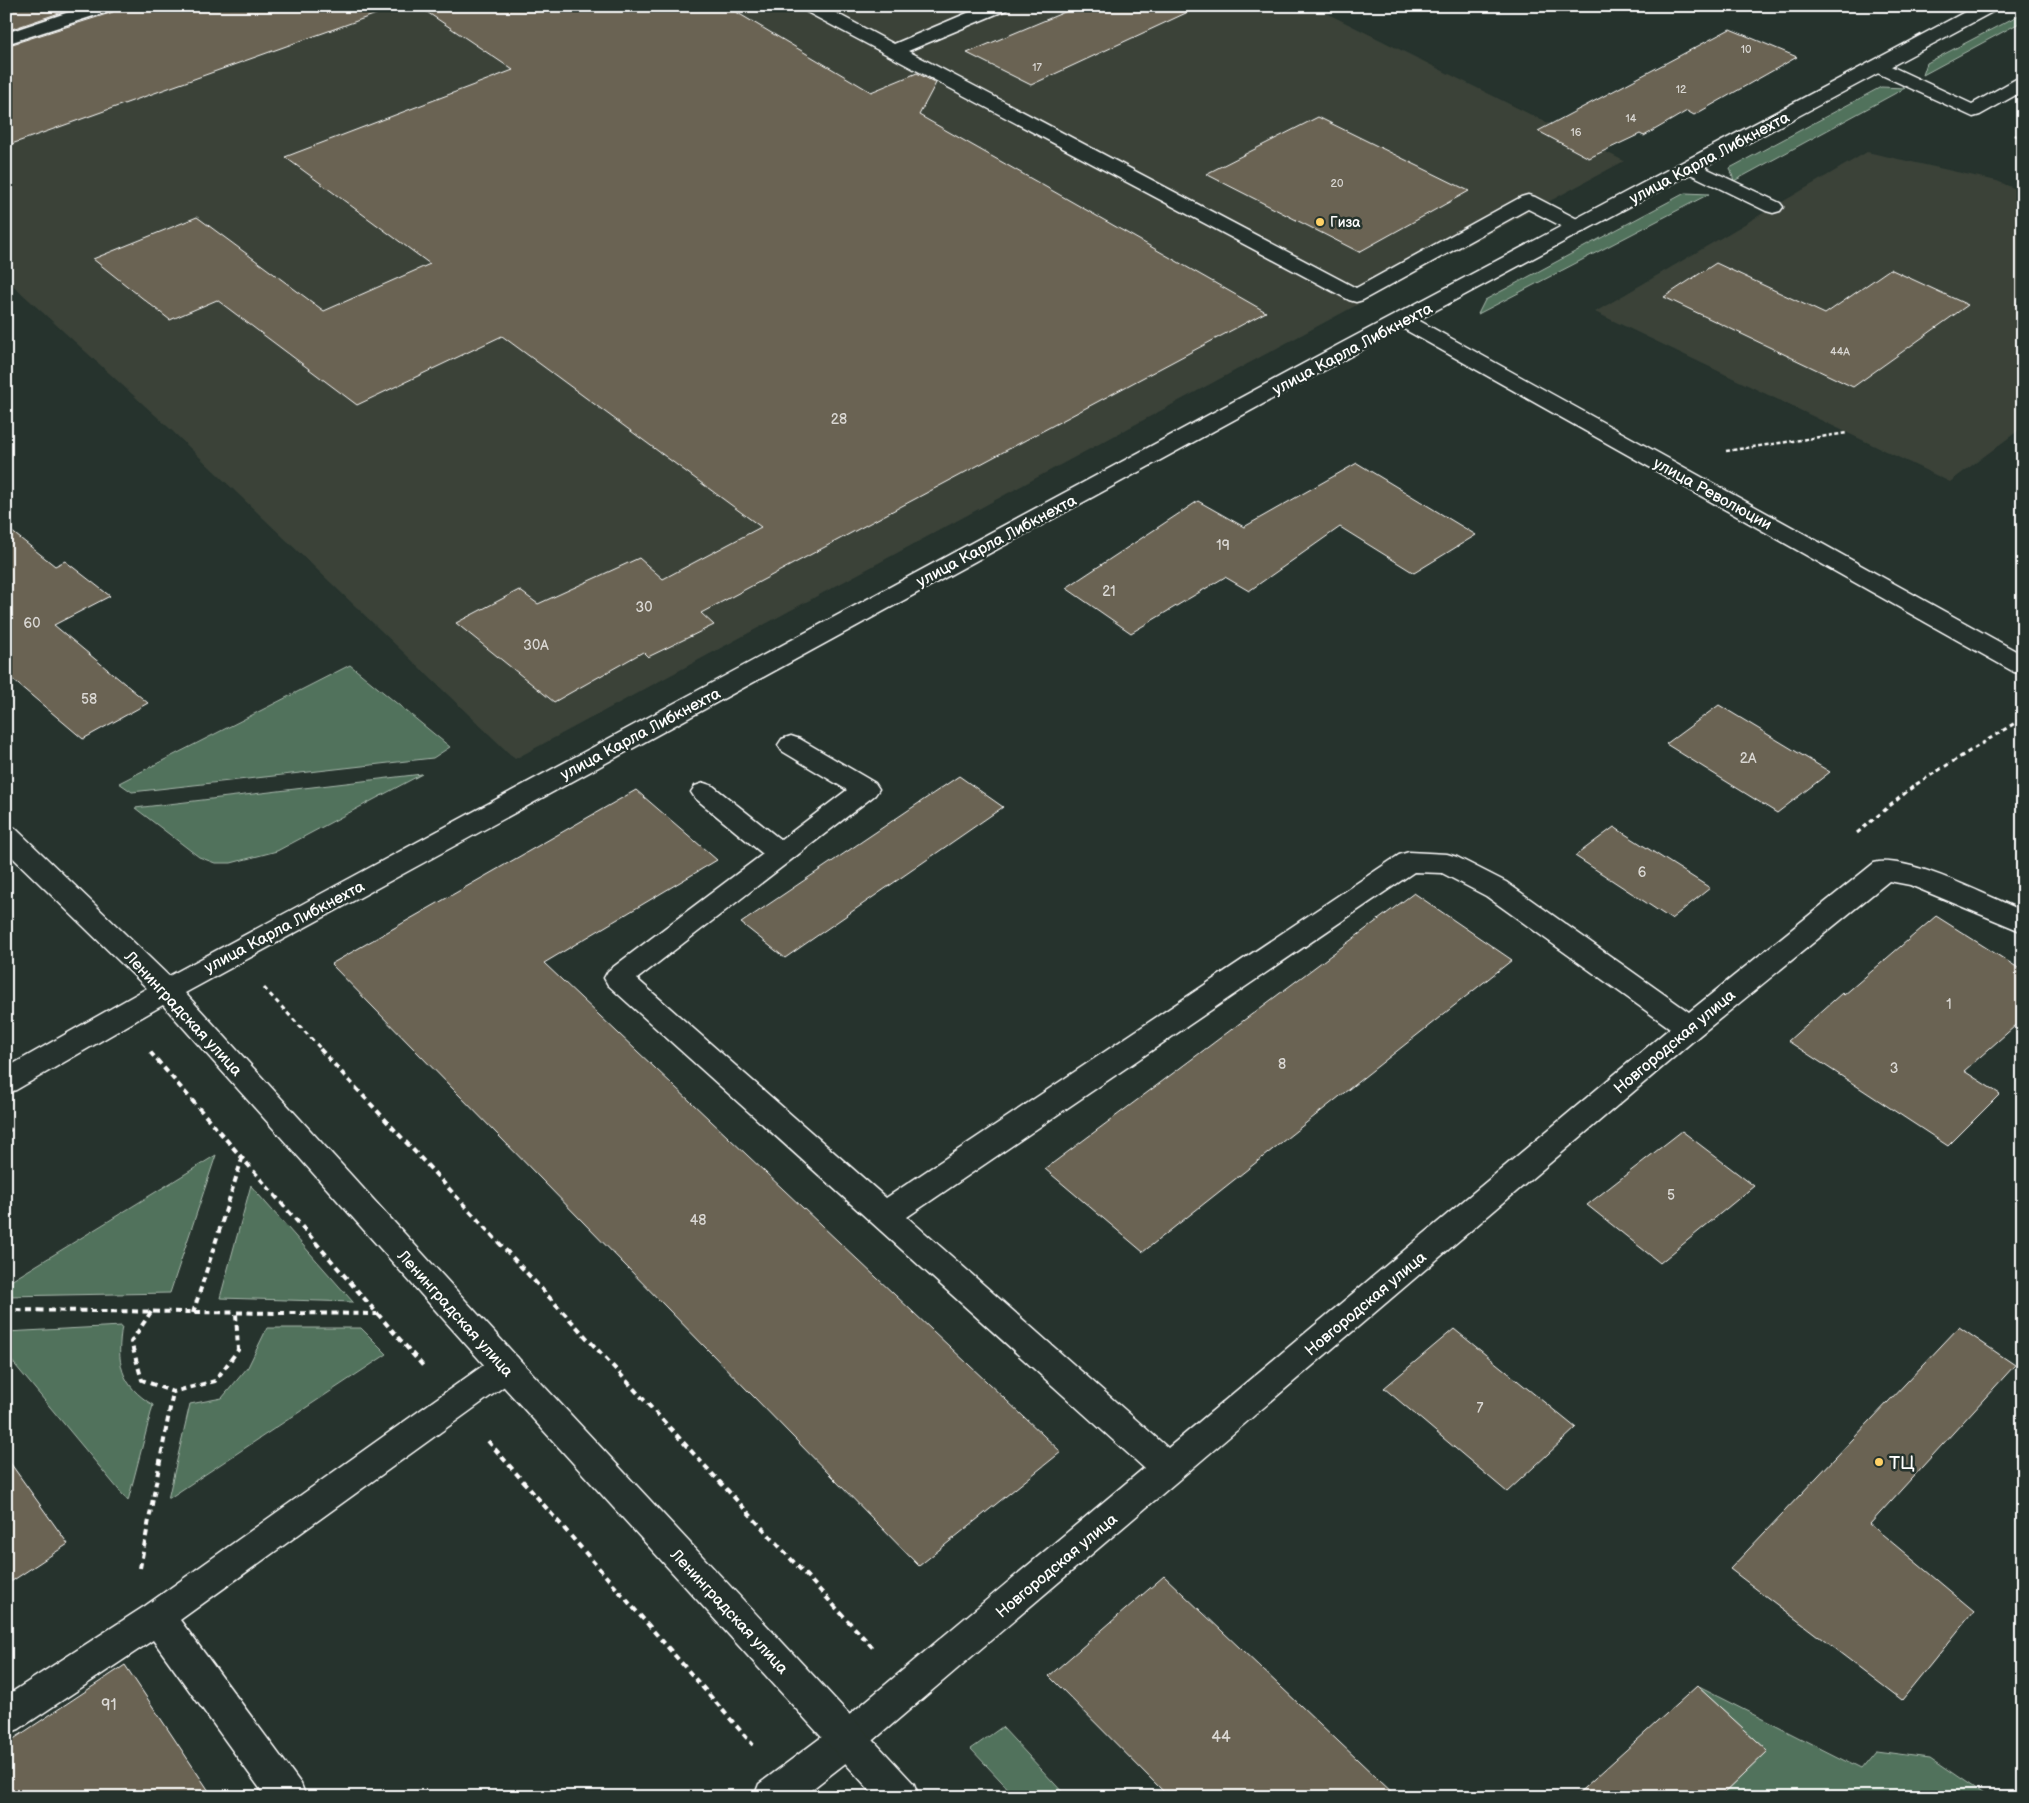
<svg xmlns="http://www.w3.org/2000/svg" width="2029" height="1803" font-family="'Balsamiq Sans',sans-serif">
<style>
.built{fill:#3a4238}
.green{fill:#51725b;stroke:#a8b8ad}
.building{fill:#6a6452;stroke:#fff}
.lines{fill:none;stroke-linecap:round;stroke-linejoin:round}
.minor-casing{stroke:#fff;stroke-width:3}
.major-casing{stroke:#fff;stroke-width:3}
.path-far2{stroke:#fff;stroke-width:2.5;stroke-dasharray:4 2.5;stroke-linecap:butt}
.path-far1{stroke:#fff;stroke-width:3;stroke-dasharray:4.5 4;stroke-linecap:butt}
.path{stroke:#fff;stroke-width:4;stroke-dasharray:6 4.5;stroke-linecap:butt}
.minor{fill:#26332d;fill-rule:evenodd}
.major{fill:#26332d;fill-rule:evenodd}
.poi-dot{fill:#ffd166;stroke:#26332d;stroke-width:2}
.labels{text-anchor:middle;stroke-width:5;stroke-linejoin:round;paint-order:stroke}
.far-number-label{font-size:11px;fill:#dad8d4}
.far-poi-label{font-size:14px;fill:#fff;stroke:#26332d;text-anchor:start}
.number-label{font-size:14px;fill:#dad8d4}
.street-label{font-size:16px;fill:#fff;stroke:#26332d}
.near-number-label{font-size:16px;fill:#dad8d4}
.near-poi-label{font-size:19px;fill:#fff;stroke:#26332d;text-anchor:start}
</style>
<rect width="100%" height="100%" fill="#26332d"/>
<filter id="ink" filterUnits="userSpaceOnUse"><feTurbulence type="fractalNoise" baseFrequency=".02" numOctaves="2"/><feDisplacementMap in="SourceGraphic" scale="10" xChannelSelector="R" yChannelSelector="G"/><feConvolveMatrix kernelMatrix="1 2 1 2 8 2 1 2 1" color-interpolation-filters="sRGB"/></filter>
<g filter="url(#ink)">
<g class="built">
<path d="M6,6h1306l312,155 -1109,598 -349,-334 -160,-146z"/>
<path d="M1867,152l130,29 26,11v235l-73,55 -355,-170z"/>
</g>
<g class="green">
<path d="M2023,13v8l-100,54 4,-12z"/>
<path d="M1881,87l24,1 -171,93 -4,-13z"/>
<path d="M1685,193l24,1 -231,120 7,-14z"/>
<path d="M350,665l100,82 -17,11 -301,34 -13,-9z"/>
<path d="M422,774l-145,77 -46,12h-16l-16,-6 -64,-49z"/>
<path d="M216,1155l-46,138 -164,3v-12z"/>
<path d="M251,1185v1l102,116 -133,-4z"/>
<path d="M122,1326c-6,36 -2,59 31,79l-25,96 -122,-147v-22z"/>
<path d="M267,1328h94l26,26 -219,145 22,-95 32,-6 26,-31z"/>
<path d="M1697,1686l164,83 15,-18 53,7 57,39h-266l48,-46z"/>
<path d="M1002,1727l65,70h-51l-45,-48z"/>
</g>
<g class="building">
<path d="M6,6h74l-74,25z"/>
<path d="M117,6h261l1,7 -373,133v-100l107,-34z"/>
<path d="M418,6h308l145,86 46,-19 19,10 -17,32 347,197 -565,301 13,12 -66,32 -5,-5 -89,50 -98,-79 63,-33 19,14 101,-46 24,21 98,-52 -259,-191 -145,69 -140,-105 -47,20 -77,-61 104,-42 127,94 106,-47 -145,-107 228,-87z"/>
<path d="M1079,6h122l-170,79 -64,-32z"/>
<path d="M1730,29l67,28 -103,58 -7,-4 -43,25 -4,-2 -51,24 -51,-27z"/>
<path d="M1318,117l151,74 -110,61 -153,-78z"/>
<path d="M1716,263l109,51 65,-45 78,36 -115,82 -189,-90z"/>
<path d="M1357,463l119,72 -62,38 -74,-46 -91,64 -24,-14 -94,56 -65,-45 132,-87 46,26z"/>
<path d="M6,527l49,39 10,-5 45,35 -56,29 94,78 -65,36 -77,-65z"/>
<path d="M1719,705l111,67 -53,41 -111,-69z"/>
<path d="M959,776l44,31 -218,151 -44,-35z"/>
<path d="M636,790l81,70 -173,103 517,489 -142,114 -588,-602z"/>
<path d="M1614,827l96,61 -39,31 -96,-63z"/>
<path d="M1414,893l98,67 -369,292 -98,-83z"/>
<path d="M1936,916l87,55v48l-59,52 36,23 -52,52 -160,-105 54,-48 2,2z"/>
<path d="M1682,1131l72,55 -94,77 -73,-58z"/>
<path d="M1959,1327l56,38 -145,159 104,87 -72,89 -172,-131z"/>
<path d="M1454,1329l122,99 -69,64 -123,-104z"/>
<path d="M6,1457l62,87 -62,41z"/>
<path d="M1164,1576l233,221h-228l-120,-121z"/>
<path d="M125,1665l88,132h-207v-53z"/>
<path d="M1697,1686l71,65 -48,46h-146z"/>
</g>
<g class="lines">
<g class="minor-casing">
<g id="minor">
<path d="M87,6h28l-3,4 -106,34v-11z"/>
<path d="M800,6h23l71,38 90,-38h25l-3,4 -98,41 448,237 165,-91 7,-2 7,2 50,26 3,4 -3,4 -7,2 -7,-2 -43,-22 -165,91 -7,2 -7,-2 -546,-290z"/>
<path d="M1880,61l92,43 44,-25 7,-2v14l-43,24 -7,2 -100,-46 -2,-4 2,-4z"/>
<path d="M1691,161l89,42 3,4 -3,4 -7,2 -7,-2 -82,-40 -3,-4 3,-4z"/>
<path d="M791,736l9,3 75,44 4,6 -4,6 -238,184 249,219 513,-343 10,-3 38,2 10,3 49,25 183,130 185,-149c32,-9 116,34 149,48v21l-113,-47 -21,-4 -189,154 -839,716 -59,46h-48l5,-13 76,-57 309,-259 -536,-483 -4,-7 4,-7 155,-117 -68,-56 -4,-6 4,-6 9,-3 9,3 68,54 66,-50 -65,-39 -4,-6 4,-6zM1414,872l28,1 44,23 184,132 -502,420 -261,-231z"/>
<path d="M6,826l9,2 161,155 4,7 -4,7 -10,4 -10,-4 -150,-146z"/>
<path d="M506,1353l11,4 5,10 -5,10 -337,243 121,164 5,13h-40l-113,-157 -134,89 -13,5v-38l139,-90 350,-249z"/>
</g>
</g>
<g class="major-casing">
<path id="major" d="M1976,6h23l-3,4 -578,310 605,335v19l-9,-2 -612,-344 -1217,665 332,364 397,427 5,13h-43l-381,-420 -332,-372 -147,85 -10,3v-25l150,-85 1182,-638z"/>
</g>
<g class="path-far2">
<path d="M2015,135l8,4"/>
<path d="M1726,451l121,-18"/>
</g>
<g class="path-far1">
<path d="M1857,833l58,-48 108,-67"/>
<path d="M264,988l58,62"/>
</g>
<g class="path">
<path d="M320,1049l555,601"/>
<path d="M150,1052l273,314"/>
<path d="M6,1132l9,-5"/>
<path d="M6,1310l371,4"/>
<path d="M151,1312l-20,30 11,38 31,12 42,-11 23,-31 -2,-37"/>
<path d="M193,1313l49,-154"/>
<path d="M488,1441l265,304"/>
<path d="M140,1568l33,-176"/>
</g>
<use href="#minor" class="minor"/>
<use href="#major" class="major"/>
</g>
</g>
<g class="poi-dot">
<circle cx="1320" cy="222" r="5"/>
<circle cx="1879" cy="1462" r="5"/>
</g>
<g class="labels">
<g class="far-number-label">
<text x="1746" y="53">10</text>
<text x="1037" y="71">17</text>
<text x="1681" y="93">12</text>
<text x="1631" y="122">14</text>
<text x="1576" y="136">16</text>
<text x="1337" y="187">20</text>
<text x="1840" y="355">44А</text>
</g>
<g class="far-poi-label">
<text x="1330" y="227">Гиза</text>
</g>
<g class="number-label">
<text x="839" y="424">28</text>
<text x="1223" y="550">19</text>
<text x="1109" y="596">21</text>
<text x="644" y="612">30</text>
<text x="32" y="628">60</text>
<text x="536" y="650">30А</text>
<text x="89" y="704">58</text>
<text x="1748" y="763">2А</text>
<text x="1642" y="877">6</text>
<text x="1949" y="1009">1</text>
<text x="1282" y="1069">8</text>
<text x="1894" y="1073">3</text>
<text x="1671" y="1200">5</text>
<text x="698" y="1225">48</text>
<text x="1480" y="1413">7</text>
</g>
<g class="street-label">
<text transform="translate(1709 157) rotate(-28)" y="6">улица Карла Либкнехта</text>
<text transform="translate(1352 348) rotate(-28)" y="6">улица Карла Либкнехта</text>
<text transform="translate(1713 493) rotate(29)" y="6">улица Революции</text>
<text transform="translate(996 540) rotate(-28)" y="6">улица Карла Либкнехта</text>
<text transform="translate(640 733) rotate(-28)" y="6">улица Карла Либкнехта</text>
<text transform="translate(284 926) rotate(-28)" y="6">улица Карла Либкнехта</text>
<text transform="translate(184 1013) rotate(47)" y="6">Ленинградская улица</text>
<text transform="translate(1674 1041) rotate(-40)" y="6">Новгородская улица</text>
<text transform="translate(1365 1303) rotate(-40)" y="6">Новгородская улица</text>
<text transform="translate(456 1313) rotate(48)" y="6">Ленинградская улица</text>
<text transform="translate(1056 1565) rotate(-40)" y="6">Новгородская улица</text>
<text transform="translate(730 1611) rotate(47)" y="6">Ленинградская улица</text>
</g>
<g class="near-number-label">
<text x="109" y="1710">91</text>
<text x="1221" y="1742">44</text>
</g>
<g class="near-poi-label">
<text x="1889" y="1469">ТЦ</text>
</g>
</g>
<rect width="2029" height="1803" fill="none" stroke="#26332d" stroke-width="25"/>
<rect x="12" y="12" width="2004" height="1778" fill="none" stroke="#fff" stroke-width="2" filter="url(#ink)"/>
</svg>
